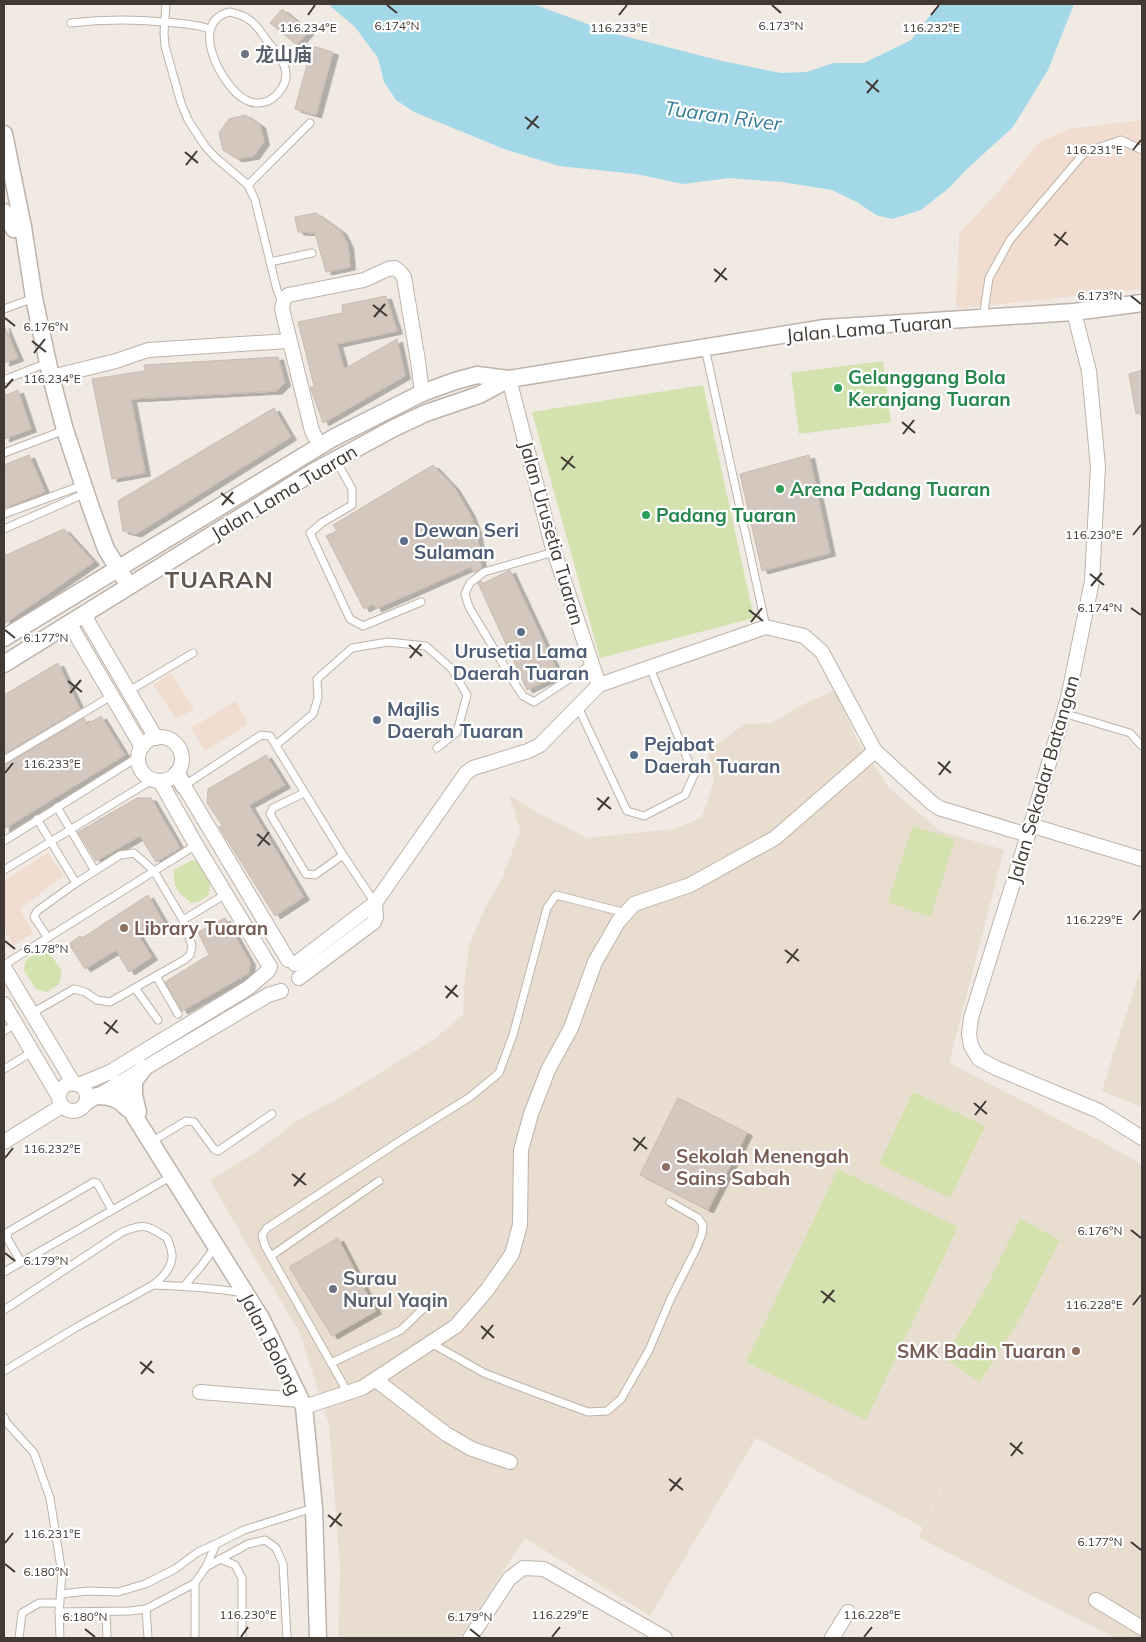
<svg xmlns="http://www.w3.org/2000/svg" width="1146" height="1642" font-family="Mulish,'Noto Sans SC',sans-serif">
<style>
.commercial{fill:#f1ddcf}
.education{fill:#e8ddce}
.green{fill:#d3e2ae}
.water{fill:#a3d8e9}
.building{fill:#d4c7bd;stroke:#cbbbad;filter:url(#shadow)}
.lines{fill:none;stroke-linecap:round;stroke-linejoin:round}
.service-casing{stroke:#beb3aa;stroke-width:9}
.minor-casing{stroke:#beb3aa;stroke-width:16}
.tertiary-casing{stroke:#beb3aa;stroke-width:19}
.service{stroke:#fff;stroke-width:7}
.minor{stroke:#fff;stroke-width:14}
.tertiary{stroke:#fff;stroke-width:16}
.ticks{fill:none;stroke:#413a34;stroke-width:2}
.worship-dot{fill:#6b7280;stroke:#fff;stroke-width:2}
.leisure-dot{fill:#2e9e5b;stroke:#fff;stroke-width:2}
.service-dot{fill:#5c6f8a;stroke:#fff;stroke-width:2}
.education-dot{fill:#8d6e63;stroke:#fff;stroke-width:2}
.labels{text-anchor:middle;stroke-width:4.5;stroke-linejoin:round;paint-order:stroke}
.worship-label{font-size:19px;font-weight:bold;fill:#5b616d;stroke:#fff;text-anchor:start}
.street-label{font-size:19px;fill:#413a34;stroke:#fff}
.leisure-label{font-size:19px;font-weight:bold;fill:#27864d;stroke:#fff;text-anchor:start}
.service-label{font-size:19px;font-weight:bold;fill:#4e5e75;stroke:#fff;text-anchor:start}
.education-label{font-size:19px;font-weight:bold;fill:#785e54;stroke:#fff;text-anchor:start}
.water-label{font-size:20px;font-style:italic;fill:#327b95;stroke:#fff}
.district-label{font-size:24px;font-weight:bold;letter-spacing:1px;fill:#63564c;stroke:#fff}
.ticks-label{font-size:12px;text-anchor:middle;fill:#413a34;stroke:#fff;stroke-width:4.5;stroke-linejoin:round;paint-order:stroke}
</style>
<defs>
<filter id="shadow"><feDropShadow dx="5.5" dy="3" stdDeviation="0" flood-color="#0004"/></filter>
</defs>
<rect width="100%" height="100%" fill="#f0eae3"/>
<g class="commercial">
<path d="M1142,120v169l-186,20 3,-76 39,-41 40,-49 31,-14z"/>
<path d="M171,673l23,36 -18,10 -23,-34z"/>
<path d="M236,701l12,23 -43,27 -14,-23z"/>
<path d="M48,853l16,22 -44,34 13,24 -20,13 -9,-16v-49z"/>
</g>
<g class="education">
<path d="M835,690l21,48 32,49 52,44 64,19 -55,213 161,83 32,19v473h-27l-197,-101 104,-213 -100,203 -166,-89 -106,178 -125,-78 -66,100h-121l2,-70 -11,-144 -30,-93 -46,-76 -43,-75 45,-27 42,-32 44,-24 92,-57 30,-25 1,-28 5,-42 18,-41 16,-27 17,-47 -11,-35 33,20 45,23 88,-9 27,-12 12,-36 -6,-29 36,-28 28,-1 28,-17z"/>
<path d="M1142,964v143l-40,-16z"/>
</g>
<g class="green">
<path d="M883,361l8,61 -92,12 -8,-61z"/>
<path d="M703,385l51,233 -154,40 -68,-246z"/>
<path d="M913,826l42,14 -25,77 -42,-15z"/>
<path d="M192,860l8,3 10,18 -1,14 -11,7 -7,1c-14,-12 -18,-15 -17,-33z"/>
<path d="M39,951l11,3 12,17 -3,13 -12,8 -11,-3 -12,-19 2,-10z"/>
<path d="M913,1092l72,34 -35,72 -71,-34z"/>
<path d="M838,1169l120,58 -92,193 -120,-58z"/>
<path d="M1020,1219l40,21 -37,73 -43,69 -36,-24 41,-68z"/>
</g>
<path class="water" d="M328,4h205l79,29 110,28 59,12 26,-1 26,-9h31l47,-23 28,-36h135l-26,66 -35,57 -47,43 -17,18 -28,22 -29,9 -16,-4 -19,-13 -25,-12 -50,-8 -53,-4 -46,6 -47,-10 -77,-8 -55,-17 -90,-37 -18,-12 -12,-18 -6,-24 -23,-31z"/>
<g class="building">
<path d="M282,9l27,22 -12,14 -27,-22z"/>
<path d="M312,46l21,6 -17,63 -21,-6z"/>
<path d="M246,115l14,10 4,17 -10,14 -17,3 -14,-9 -4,-17 10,-14z"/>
<path d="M316,213l25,18 7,14 2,22 -24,5 -11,-39 -17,-1 -3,-15z"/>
<path d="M386,296l11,35 -60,13 7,25 53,-30 8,37 -82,47 -11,-31 -2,-4 4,-2 -16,-64 45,-9 -1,-8z"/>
<path d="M4,325l14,33 -14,5z"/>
<path d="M278,357l7,26 -8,8 -146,8 14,74 -33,6 -20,-100 53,-8 -1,-6z"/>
<path d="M1142,370v43l-6,1 -7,-40z"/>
<path d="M18,390l13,39 -27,10v-43z"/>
<path d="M274,408l17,29 -155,97 -13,-3 -5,-30z"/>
<path d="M29,455l16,37 -41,16v-43z"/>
<path d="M809,455l21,98 -68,18 -22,-97z"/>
<path d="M433,465l21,22 16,27 6,16 3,16 2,22 -7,5 -3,-6 -95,42 -2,-5 -10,5 -38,-73 11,-5 -4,-6z"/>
<path d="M64,529l30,33 -90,62v-68z"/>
<path d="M510,570l49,105 -32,15 -49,-107 4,-2v3z"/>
<path d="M58,663l22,46 -76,45v-59z"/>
<path d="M101,716l24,39 -121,74v-64l80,-47 3,6z"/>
<path d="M266,755l19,30 -36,20 55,92 -29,19 -56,-89 3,-2 -15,-22 1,-14z"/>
<path d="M137,798h14l29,50 -24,14 -16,-26 -44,25 -18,-29z"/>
<path d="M148,895l15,26 -25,14 14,22 -23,15 -13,-22 -31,19 -16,-25 11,-8 2,2z"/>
<path d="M225,918l25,44 -1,11 -67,38 -17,-29 44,-27 -11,-23z"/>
<path d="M678,1098l69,35 -39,77 -68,-35z"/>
<path d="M338,1238l38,73 -44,25 -43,-69z"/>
</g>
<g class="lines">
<g class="service-casing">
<g id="service">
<path d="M166,4l-2,29 1,13 16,57 7,17 17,26 10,11 33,28 7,15 22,90 2,5 5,4"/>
<path d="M230,12c6,2 13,3 18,7 9,5 14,15 20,23 11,13 25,29 14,46 -4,6 -8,10 -14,13 -8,3 -15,3 -22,-1 -24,-12 -59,-79 -16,-88z"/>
<path d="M71,23c33,-4 60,-4 93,-1 16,1 31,2 46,7"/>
<path d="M248,185l62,-62"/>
<path d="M270,262l42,-9"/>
<path d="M4,309l30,-11"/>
<path d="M983,318l6,-40 21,-38 75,-88 36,-12 21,10"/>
<path d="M705,348l61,279"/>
<path d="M4,380l43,-17"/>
<path d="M4,453l61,-23"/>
<path d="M336,460l16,29v16l-29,17 -13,11 40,86 13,7 58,-24"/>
<path d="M4,514l79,-29"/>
<path d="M4,529l82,-36"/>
<path d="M554,552l-70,20 -14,11 -3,6 -2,5 4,13 46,77 8,12 11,6 58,-38"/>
<path d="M129,691l64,-38"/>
<path d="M578,707l49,104 17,5 41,-21 9,-20 -44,-107"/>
<path d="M1063,713l67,20 12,13"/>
<path d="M276,745l37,-31 5,-16 -1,-19 35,-31 36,-6 38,4 26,23 15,26 -10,37 -20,16"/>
<path d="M4,760l109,-65"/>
<path d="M185,785l76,-50 9,1 73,119 32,48"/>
<path d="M304,793l-31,15 -3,6 36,60 9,1 28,-20"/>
<path d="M57,807l38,64"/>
<path d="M37,819l39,64"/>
<path d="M4,841l134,-84"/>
<path d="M4,870l148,-90"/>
<path d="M48,938l-14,-21 3,-6 39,-28 44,-28 14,-2 20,18 29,49"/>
<path d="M4,965l192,-120"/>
<path d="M156,976l22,38"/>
<path d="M135,988l23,32"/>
<path d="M32,1013l42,-24 11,3 12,8 13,2 74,-42 6,-5 2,-9 -9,-26 43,-26"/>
<path d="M4,1031l11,-7"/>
<path d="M4,1069l28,-17"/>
<path d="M151,1142l35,-21 8,1 20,27 4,2 54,-37"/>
<path d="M271,1256l108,-75"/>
<path d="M21,1262l-14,-24 1,-6 86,-50 3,1 15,27"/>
<path d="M4,1272l168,-96"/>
<path d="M153,1285c31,1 61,3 91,8"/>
<path d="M184,1286l18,-21 13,-18"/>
<path d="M4,1310l118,-78c23,-9 25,-7 45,6 2,5 5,12 5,17 1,12 -10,23 -19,30l-76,42 -73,44"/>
<path d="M431,1343l53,30 55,21 49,18 19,-1 14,-12 28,-49 22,-52 25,-49 6,-15 1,-9 -5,-7 -28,-16"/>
<path d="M331,1363l70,-33 30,-29"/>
<path d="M348,1393l-83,-147 -3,-11 5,-7 139,-91 64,-40 29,-24 14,-38 34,-127 9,-13 70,18"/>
<path d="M4,1417l2,5 28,31 16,45 12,76 -3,38 1,26"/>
<path d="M220,1559l15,6 7,13v60"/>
<path d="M206,1567l42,-23 17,-4 11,8 7,16 4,74"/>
<path d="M195,1583v55"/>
<path d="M61,1594l27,-3 30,1 27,-8 30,-15 23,-17 18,-8"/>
<path d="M146,1609l2,29"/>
<path d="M59,1612l71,-1 16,-2 49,-26 11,-16 10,-23 28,-14 69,-22"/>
<path d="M106,1612l1,26"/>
<path d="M19,1638l3,-25 17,-10h21"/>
</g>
</g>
<g class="minor-casing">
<g id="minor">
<path d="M1074,312l15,59 9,96 -6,114 -24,117 -40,137 -57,183 -2,16 2,12 8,13 17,9 103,43 43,27"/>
<path d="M51,377l65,-16 32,-11 141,-9"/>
<path d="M509,379l43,166 47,140"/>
<path d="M320,446l-8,-15 -30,-122 2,-10 4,-4 76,-15 24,-11 7,-1 5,4 4,5 14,84 4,32"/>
<path d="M84,615l72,123"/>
<path d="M69,623l73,124"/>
<circle cx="160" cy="759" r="22"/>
<path d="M160,781l36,64 74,122"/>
<path d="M184,786l104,174"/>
<path d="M1030,825l112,34"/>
<path d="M295,964l80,-61 91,-130 7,-5 55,-17 12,-6 59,-60 167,-58 38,9 18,16 53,99 57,52 7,5 89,27"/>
<path d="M4,967l70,117"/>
<path d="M299,978l75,-56 2,-5 -1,-14"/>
<path d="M4,1004l55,93"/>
<circle cx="73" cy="1097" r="14"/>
<path d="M79,1085l31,-13 138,-84 20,-17"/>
<path d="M86,1103l182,-108 13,-4"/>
<path d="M4,1142l58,-36"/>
<path d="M376,1380l70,54 26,15 38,13"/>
<path d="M200,1392l100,8"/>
<path d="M304,1407l58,-19 94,-62 31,-36 25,-36 8,-29 1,-75 10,-36 17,-44 23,-42 24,-66 23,-40 16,-18 56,-19 85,-47 100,-87"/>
<path d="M1096,1600l46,28"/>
<path d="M470,1638l39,-59 14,-11 21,1 121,69"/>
<path d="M832,1638l16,-26"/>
</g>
</g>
<g class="tertiary-casing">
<g id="tertiary">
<path d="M4,134l19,93 11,71 17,79 14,53 27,81 14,38 18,29"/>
<path d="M4,212l10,17 9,-2"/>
<path d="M4,638l329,-200 89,-45 33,-12 22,-6 32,4 316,-51 249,-16 68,-9"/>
<path d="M4,664l309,-192 81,-44 32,-15 53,-18 30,-16"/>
<path d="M177,774l7,12"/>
<path d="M117,1084l18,33 126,201 43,89 10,101 4,130"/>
<path d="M97,1096c14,0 22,3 31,13"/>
<path d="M138,1112l-4,-17v-14l10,-13"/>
</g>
</g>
<use href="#service" class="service"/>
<use href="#minor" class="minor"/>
<use href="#tertiary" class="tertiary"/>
</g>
<path class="ticks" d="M387,5l10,8M772,5l9,8M308,15l7,-10M619,15l8,-10M931,15l8,-10M866,81l13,11M867,93l11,-13M525,117l14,11M527,129l11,-13M1133,150l8,-10M185,152l13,11M186,165l11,-14M1054,234l14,11M1055,246l11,-14M714,269l13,11M715,282l11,-14M1131,296l10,8M373,305l14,11M374,317l11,-13M5,318l10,8M32,341l14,11M34,353l11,-14M5,388l8,-9M902,422l13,11M903,434l11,-14M561,457l14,11M562,470l11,-14M221,493l13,11M222,505l11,-13M1133,535l8,-10M1090,574l14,11M1091,586l11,-13M1131,608l10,7M749,610l14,11M751,622l11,-14M5,630l10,8M409,645l13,11M410,658l11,-14M68,681l14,11M70,693l11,-13M938,762l13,11M5,773l8,-10M939,775l11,-14M597,798l14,11M598,810l11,-13M257,834l13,11M258,846l11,-14M1133,920l8,-10M5,941l10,8M785,950l14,11M787,963l11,-14M445,986l13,11M446,998l11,-13M104,1022l14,11M106,1034l11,-14M974,1103l13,11M975,1115l11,-14M633,1138l14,11M634,1151l11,-14M5,1158l8,-10M292,1174l14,11M294,1186l11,-13M1131,1230l10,8M5,1253l10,8M821,1291l14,11M823,1303l11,-13M1133,1305l8,-10M481,1326l13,12M482,1339l11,-14M140,1362l14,11M141,1374l11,-13M1010,1443l13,11M1011,1456l11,-14M669,1479l14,11M670,1491l11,-13M328,1515l14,11M330,1527l11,-14M1131,1542l10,8M5,1543l8,-10M5,1564l10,8M85,1629l10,8M470,1629l10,8M241,1637l7,-10M552,1637l8,-10M864,1637l8,-10"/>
<g class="worship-dot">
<circle cx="245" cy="54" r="5"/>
<circle cx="333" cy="1289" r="5"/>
</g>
<g class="leisure-dot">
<circle cx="838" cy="388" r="5"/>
<circle cx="780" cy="489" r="5"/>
<circle cx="646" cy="515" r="5"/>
</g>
<g class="service-dot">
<circle cx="404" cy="541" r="5"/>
<circle cx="521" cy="632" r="5"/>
<circle cx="377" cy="720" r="5"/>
<circle cx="634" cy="755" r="5"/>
</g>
<g class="education-dot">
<circle cx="124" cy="928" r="5"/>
<circle cx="666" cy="1167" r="5"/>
<circle cx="1076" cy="1351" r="5"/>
</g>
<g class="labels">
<g class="worship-label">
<text x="255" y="61">龙山庙</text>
<text x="343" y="1285">Surau<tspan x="343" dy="22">Nurul Yaqin</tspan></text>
</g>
<g class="street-label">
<text transform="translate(869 328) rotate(-5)" y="7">Jalan Lama Tuaran</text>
<text transform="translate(284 492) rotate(-31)" y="7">Jalan Lama Tuaran</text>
<text transform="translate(552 533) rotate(74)" y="7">Jalan Urusetia Tuaran</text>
<text transform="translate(1043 779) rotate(-74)" y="7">Jalan Sekadar Batangan</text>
<text transform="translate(271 1344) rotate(63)" y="7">Jalan Bolong</text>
</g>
<g class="leisure-label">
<text x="848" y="384">Gelanggang Bola<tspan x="848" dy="22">Keranjang Tuaran</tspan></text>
<text x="790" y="496">Arena Padang Tuaran</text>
<text x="656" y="522">Padang Tuaran</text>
</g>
<g class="service-label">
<text x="414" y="537">Dewan Seri<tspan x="414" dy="22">Sulaman</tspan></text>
<text x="521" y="658" text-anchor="middle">Urusetia Lama<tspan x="521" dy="22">Daerah Tuaran</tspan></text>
<text x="387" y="716">Majlis<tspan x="387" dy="22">Daerah Tuaran</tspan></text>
<text x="644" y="751">Pejabat<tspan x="644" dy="22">Daerah Tuaran</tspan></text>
</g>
<g class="education-label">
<text x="134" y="935">Library Tuaran</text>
<text x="676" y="1163">Sekolah Menengah<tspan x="676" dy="22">Sains Sabah</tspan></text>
<text x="1066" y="1358" text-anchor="end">SMK Badin Tuaran</text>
</g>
<g class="water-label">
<text transform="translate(723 116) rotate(8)" y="7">Tuaran River</text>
</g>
<g class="district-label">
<text x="219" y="588">TUARAN</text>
</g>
</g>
<g class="ticks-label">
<text x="397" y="30">6.174°N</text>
<text x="781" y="30">6.173°N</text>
<text x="308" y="32">116.234°E</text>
<text x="619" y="32">116.233°E</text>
<text x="931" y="32">116.232°E</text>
<text x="1094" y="154">116.231°E</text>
<text x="1100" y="300">6.173°N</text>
<text x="46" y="331">6.176°N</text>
<text x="52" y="383">116.234°E</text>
<text x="1094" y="539">116.230°E</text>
<text x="1100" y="612">6.174°N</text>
<text x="46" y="642">6.177°N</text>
<text x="52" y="768">116.233°E</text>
<text x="1094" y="924">116.229°E</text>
<text x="46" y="953">6.178°N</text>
<text x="52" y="1153">116.232°E</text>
<text x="1100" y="1235">6.176°N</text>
<text x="46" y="1265">6.179°N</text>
<text x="1094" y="1309">116.228°E</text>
<text x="52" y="1538">116.231°E</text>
<text x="1100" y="1546">6.177°N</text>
<text x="46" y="1576">6.180°N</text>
<text x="248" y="1619">116.230°E</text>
<text x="560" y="1619">116.229°E</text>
<text x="872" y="1619">116.228°E</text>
<text x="85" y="1621">6.180°N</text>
<text x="470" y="1621">6.179°N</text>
</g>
<rect width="1146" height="1642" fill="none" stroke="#413a34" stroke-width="10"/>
</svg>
